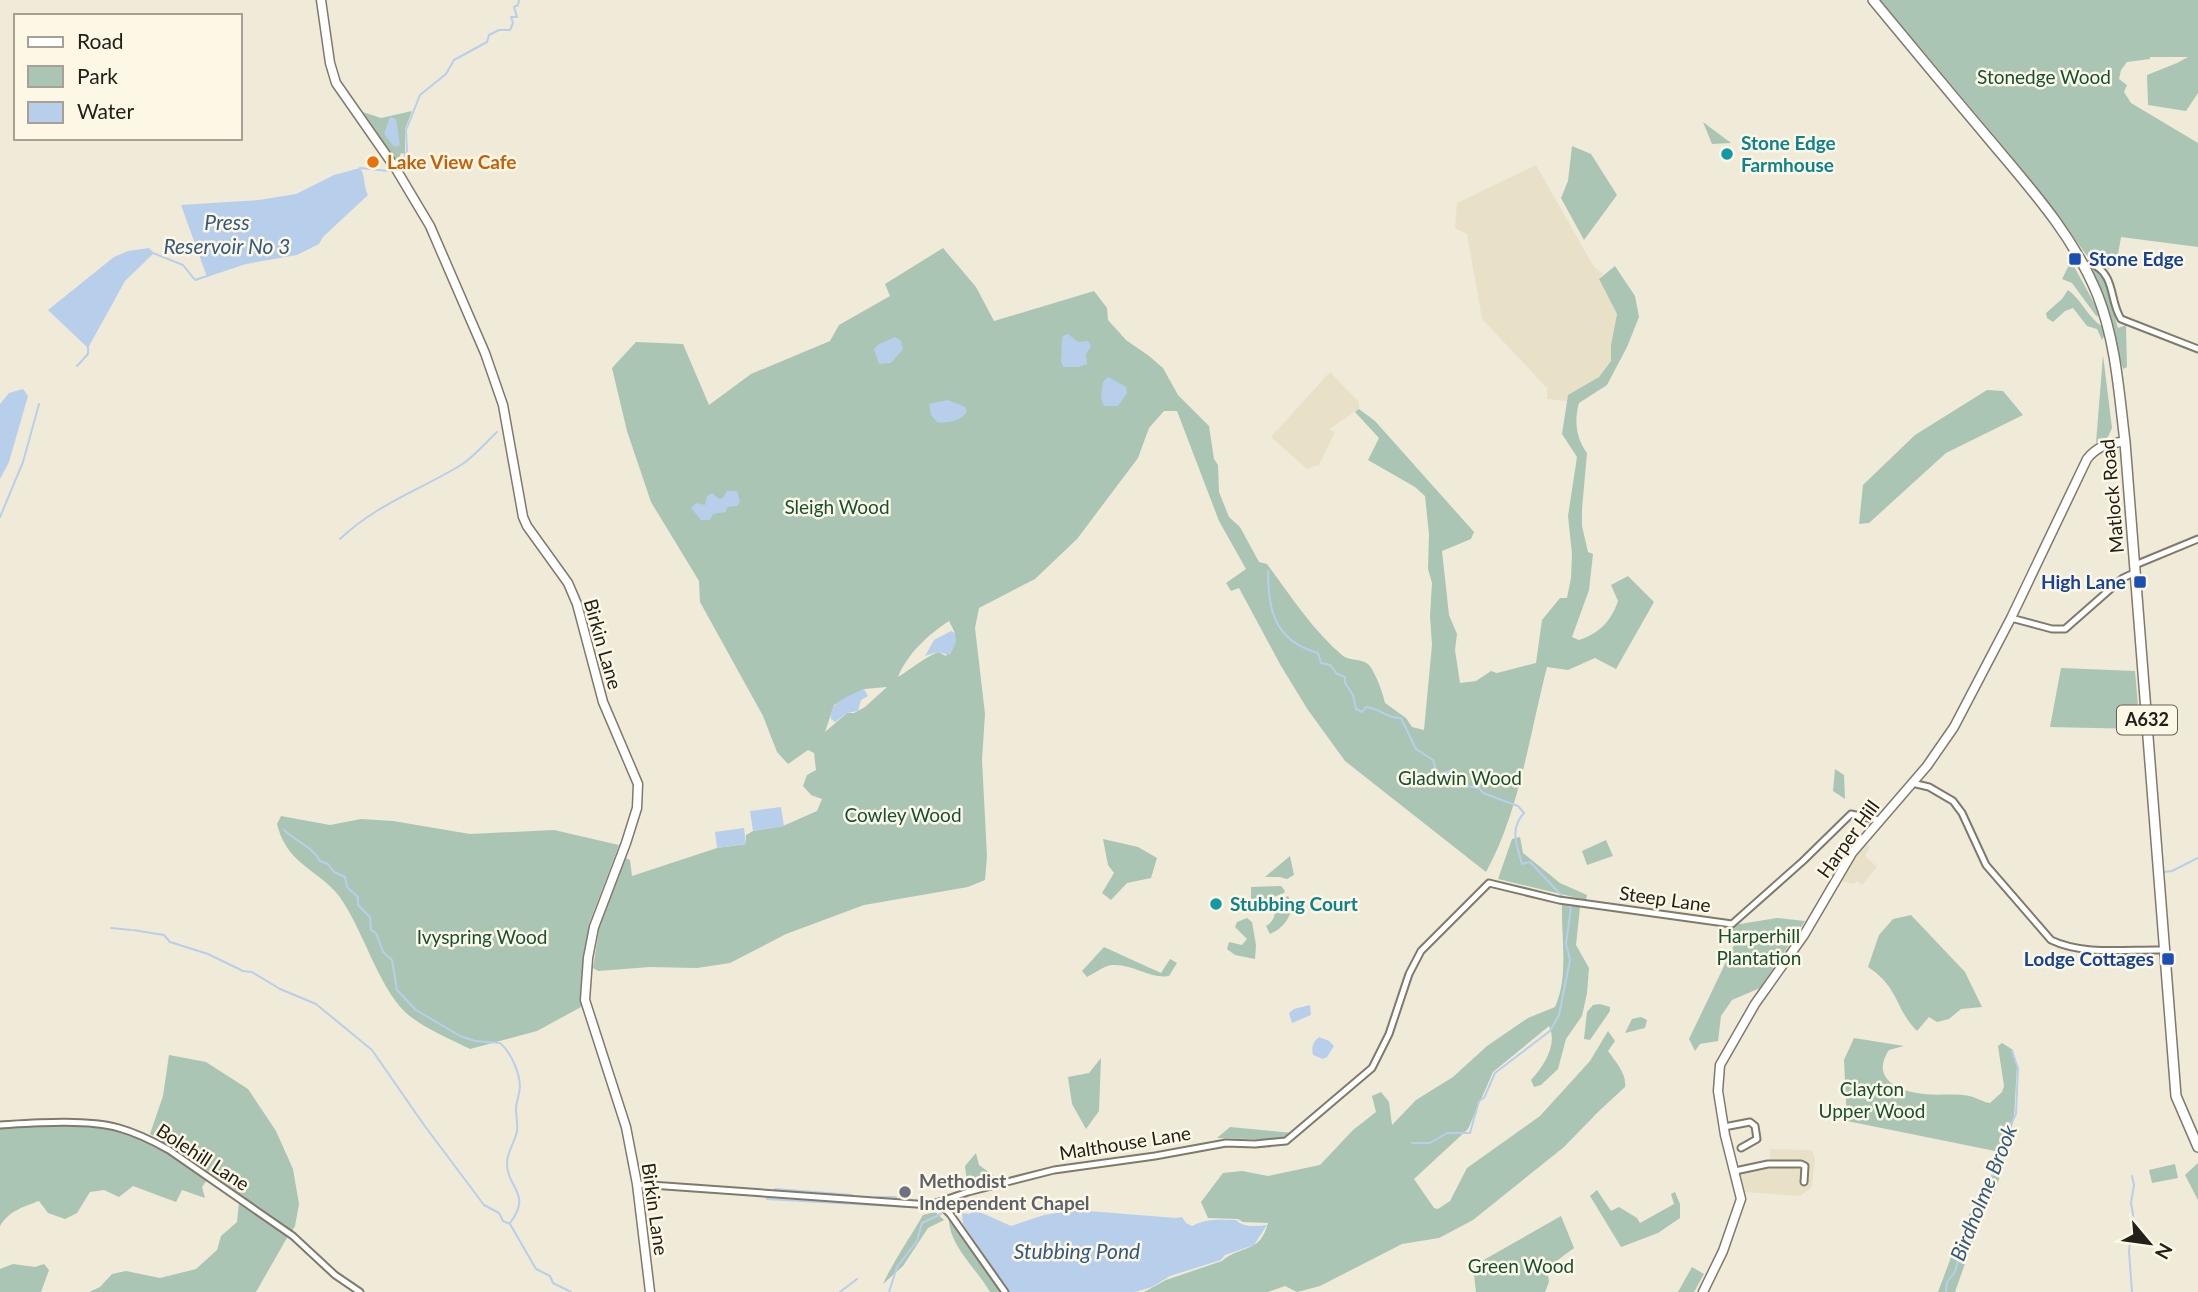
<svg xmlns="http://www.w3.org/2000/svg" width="2198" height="1292" font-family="Lato,sans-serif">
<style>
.built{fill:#e9e0c8}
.green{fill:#aac5b4;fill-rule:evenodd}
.water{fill:#b7cfeb}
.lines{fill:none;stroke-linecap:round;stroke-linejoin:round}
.stream{stroke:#b7cfeb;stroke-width:2}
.street-casing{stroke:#807a6b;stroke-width:9}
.secondary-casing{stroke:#807a6b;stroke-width:11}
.primary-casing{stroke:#807a6b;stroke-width:12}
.street{stroke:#fff;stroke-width:5}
.secondary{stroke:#fff;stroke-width:8}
.primary{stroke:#fff;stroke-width:9}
.culture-dot{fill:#0f9aa8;stroke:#fdf7e6;stroke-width:2.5}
.food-dot{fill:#e8710a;stroke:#fdf7e6;stroke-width:2.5}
.transit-dot{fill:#1a4fb4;stroke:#fdf7e6;stroke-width:2.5}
.worship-dot{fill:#6b7280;stroke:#fdf7e6;stroke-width:2.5}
.labels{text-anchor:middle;stroke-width:5;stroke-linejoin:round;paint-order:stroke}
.shield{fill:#fdf7e6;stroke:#646057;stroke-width:2}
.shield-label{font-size:18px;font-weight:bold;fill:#23201a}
.park-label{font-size:19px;fill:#155035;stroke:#fdf7e6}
.culture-label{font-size:19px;font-weight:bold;fill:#0d838f;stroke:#fdf7e6;text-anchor:start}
.food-label{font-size:19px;font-weight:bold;fill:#c56008;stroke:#fdf7e6;text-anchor:start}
.transit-label{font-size:19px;font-weight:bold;fill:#164399;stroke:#fdf7e6;text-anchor:end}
.street-label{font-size:19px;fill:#23201a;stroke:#fdf7e6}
.worship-label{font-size:19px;font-weight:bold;fill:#5b616d;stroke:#fdf7e6;text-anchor:start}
.water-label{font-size:21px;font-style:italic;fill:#345980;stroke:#fdf7e6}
</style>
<rect width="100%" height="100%" fill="#f0ead9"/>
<g class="built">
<path d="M1536,165l58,102 9,7 -4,5 18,35 -6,31v17l-12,15 -30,18 -2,6 -20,-2v-11l-65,-69 -15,-85 -12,-6 2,-25z"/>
<path d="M1330,372l29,30v7l-30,20 6,3 -16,33 -12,4 -36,-32z"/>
<path d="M1864,843l6,4 -5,9 12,11 -15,18 -5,-4 -3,3 -17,-4z"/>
<path d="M1770,1149l42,1 3,9 -3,28 -12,9 -57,-4 -4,-25 31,-5z"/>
</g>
<g class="green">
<path d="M1880,0h318v93l-12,18 -38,-6 -1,-30 30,-12 11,-6h-38v2l-23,3 -6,8 -2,9 8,6 -3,7 7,11 67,40v104l-77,-10 -5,29 -8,3 -4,-5 -14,-4 -41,-57 -47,-58z"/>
<path d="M412,111l-7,18v25l-4,-1 -4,12 -34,-53 18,6z"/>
<path d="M1703,122l28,21 -19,1z"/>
<path d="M1572,146l19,8 26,41 -33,45 -23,-42 7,-17z"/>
<path d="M943,248l33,39 18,34 100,-30 13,17 1,12 18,20 23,16 14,12 15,27 31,31 5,33 4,6 1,27 10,25 11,10 19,35 8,2c23,31 46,67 76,92 7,5 17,2 25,8 7,7 15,29 17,39l21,15 6,9 12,3 8,-85 -2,-29 2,-33 -4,-14 1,-35 -4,-38 -10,-9 -47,-27 11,-22 -24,-26 4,-3 16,12 99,111 -3,7 -29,12 7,64 8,19 -2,16 5,33 16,-2 15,-10 6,2 39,-10 6,-43 18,-22h7l4,-20 1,-24 -4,-38 9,-59 -15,-23 6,-39 31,-18 12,-16v-16l6,-31 -18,-35 16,-13 20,30 4,21 -12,30 -20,38 -28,18c-5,18 -3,35 8,50l-5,56v17l6,26 5,2 -4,36 -17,47 7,3c21,-7 32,-19 39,-39l-7,-16 17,-9 26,26 -38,67 -21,-11 -27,12 -21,-3c-17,66 -28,146 -61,205l-141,-111 -37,-51 -27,-44 -42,-78 -8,3 -5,-8 20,-14 -27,-48 -42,-110h-13l-15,17 -11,30 -61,81 -42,40 -56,29 -4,20 10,86 -3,46 5,96 -2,24 -17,7 -104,18 -78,29 -56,29 -33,5 -47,-1 -52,4 -5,-3 7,-45 26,-65 4,2 2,16 85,-28 29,-4v-9l7,-4 30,-5 34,-15 5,-12 -11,-4 -8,-9 4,-11 9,-5 -2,-17 -6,-3 -20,14 -11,-12 -14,-36 -63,-114 -1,-21 -48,-79 -24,-71 -15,-63 24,-26 47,2 26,61 42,-31 79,-33 9,-16 51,-29 -5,-12zM949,621l6,12 -9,23 -8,-4c-16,7 -27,17 -40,25 9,-23 31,-43 51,-56zM887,687l-22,20 -11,6h-7l-22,19 9,-27 30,-16z"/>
<path d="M2071,261l28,51 -2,5 -25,-34 -10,-4z"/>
<path d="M2094,268l11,12 13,48 8,-3 1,42 -4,2 -10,-36 -22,-62z"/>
<path d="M2068,290c14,10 20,28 35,37l2,7 -3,6 -5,-11 -10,-3 -14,-18 -8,3 -12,11 -6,-4 -1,-5 16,-14z"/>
<path d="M2103,355l9,73 -4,9 -12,6z"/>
<path d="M1987,390l16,1 20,24 -77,38 -77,70 -10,1 4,-39 52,-50z"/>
<path d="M2061,668l74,3 5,58 -90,-2z"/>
<path d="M1835,769l9,6 1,24 -12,-8z"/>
<path d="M281,816l49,9 31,-6 32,2 77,13 84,-4 65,15 -30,79 -8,83 -44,24 -67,18c-20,-10 -49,-22 -65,-37 -28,-28 -42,-83 -66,-116 -15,-20 -42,-30 -54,-52 -4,-6 -6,-13 -8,-20z"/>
<path d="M1520,837l3,16 37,30 27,12 -1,5 -88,-21 14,-40z"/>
<path d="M1103,839l35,8 19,11 -6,20 -24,5 -16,17 -9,-7 12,-20 -6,-8z"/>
<path d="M1606,840l7,16 -26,9 -5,-14z"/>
<path d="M1290,856l4,19 -7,4 -7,-2h-15z"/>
<path d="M1281,886l4,5 -1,2 -33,13v-19z"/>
<path d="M1288,896l5,8c-3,14 -9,24 -23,30l-4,-8c9,-5 10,-14 9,-23z"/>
<path d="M1562,904l18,3 -4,38 13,23 -2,25 -5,23 -16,23 -8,30 -17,16 -7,2 -3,-7c13,-14 27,-36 18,-54l-56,46 -25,57 -54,50 20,29 4,1 12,-8 17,-33 73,-52 50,-55 18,-30 7,10 -7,10c7,10 19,23 17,36l-26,24 -35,36 -91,73 -34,18 -37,6 -82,42 -23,6 -12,-6 -17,6h-124l22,-12 56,-19c20,-17 38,-7 46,-38l-25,-1 -5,-3 -30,-1 -7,-16 22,-29 19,-2 26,5 52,-11 33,-35 23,-18 -4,-16 9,-4 8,10 3,23 24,-25 37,-23 34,-31 41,-28 27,-11c14,-31 6,-70 7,-103z"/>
<path d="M1911,915l54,57 17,35 -21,2 -12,10 -12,3 -8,-5 -12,14c-22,-22 -18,-44 -49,-64l11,-32 14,-16z"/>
<path d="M1247,918l5,4 4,23 -1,14 -20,-4 -8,-6 2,-7 13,3 5,-6 -12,-12 2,-5z"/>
<path d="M1777,918l28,3 -45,67 -28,12 -11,16 -3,25 -18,3 -5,7 -6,-12 48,-100 -5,-11 2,-3z"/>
<path d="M1104,947l57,26 9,-14 7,4 -8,13c-19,3 -36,-12 -56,-11 -8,0 -18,8 -26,12l-5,-6z"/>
<path d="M1600,1004l10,3v4l-20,29 -6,-1 3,-27 6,-7z"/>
<path d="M1641,1017l6,3 -2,8 -20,5 7,-14z"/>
<path d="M1854,1038l50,8 -15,4c-19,28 9,42 35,44 15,2 30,-1 45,2 7,1 13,6 21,7l12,-11 2,-6 -6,-40 4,-3 11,7 4,16 -3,52 -13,56 -10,27 -5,3 -31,88h-17l18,-48 8,-8 5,-21 28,-50 3,-13 -153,-31 -3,-61z"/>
<path d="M169,1055l37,7 42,27 28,42 17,38 6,35 -4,22 -3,5 -112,-80 -30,-17 13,-38z"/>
<path d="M1101,1058l-2,53 -13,18 -14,-25 -4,-27 21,-4z"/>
<path d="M30,1125c27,1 55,0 82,3 31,4 70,34 95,52l-5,7 3,11 -23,-8 -6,12 -43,-16 -14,11 -15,-7 -14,2 -13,21 -12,6 -17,-6 -9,-12c-16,6 -30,10 -39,25v-98z"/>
<path d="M1230,1127l63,6 -13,7 -63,-2z"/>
<path d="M976,1153l3,12 22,16 -30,6 -4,-4 -2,-17z"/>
<path d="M2198,1163v37l-13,-25z"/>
<path d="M2175,1164l3,14 -26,5 -3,-13z"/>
<path d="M1597,1190l14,21 8,-4 18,11 3,5 34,-19 -3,-10 4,-2 5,12v14l-22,15 -37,14 -31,-51z"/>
<path d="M239,1202l49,34 -32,56h-167l11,-5 12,-13 14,-3 34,7 36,-9 21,-19 4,-14 16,-14z"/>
<path d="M935,1212l9,8 -16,8 -25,38 -20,18c11,-24 27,-46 40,-69z"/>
<path d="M1561,1216l13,32 -27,20 2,14 -4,10h-69l-3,-26z"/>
<path d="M949,1219l4,2 49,71h-12c-12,-22 -41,-46 -41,-73z"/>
<path d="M13,1264l22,3 9,-3 5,6 -8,22h-41v-23z"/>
<path d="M1692,1267l12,7 -10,18h-16z"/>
</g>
<g class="water">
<path d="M390,117l6,2 4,26 -6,2 -10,-13z"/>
<path d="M360,168c6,9 3,17 8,27l-45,42 -4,7 -22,11 -51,9 -39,13 -26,-72 78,-5 37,-6 38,-19z"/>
<path d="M149,248l5,5 -29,28 -37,67 -40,-38 66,-53 14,-6z"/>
<path d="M1068,334l10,8 10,-1 3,5 -5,8 1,10 -9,3h-15l-2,-6c2,-9 -1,-17 2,-25z"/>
<path d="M895,337l6,4 2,8 -12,14 -12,1 -5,-15 5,-5z"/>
<path d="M1108,377l18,10 1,6 -9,13h-14l-3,-8 2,-16z"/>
<path d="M23,389l5,7 -19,66 -9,17v-75l9,-11z"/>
<path d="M948,400l17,7 2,4c-4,9 -20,13 -30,11l-6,-7 -2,-11z"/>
<path d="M727,491h10l3,11 -3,4 -10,1 -1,5 -13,2 -3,6h-9l-10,-12 5,-5 9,2 2,-9 5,-3 7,6 4,-1z"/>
<path d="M951,631l4,2 1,9 -6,13 -13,-3 -12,4 9,-16z"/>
<path d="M864,689l4,7 -7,4 -3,11 -11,2 -12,9 -4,-3c-2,-18 19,-23 33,-30z"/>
<path d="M781,807l3,19 -31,5 -3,-20z"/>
<path d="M744,828l2,16 -29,4 -2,-16z"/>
<path d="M1310,1005l1,10 -19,8 -3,-10 5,-4z"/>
<path d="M1319,1037l10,4 5,5 -7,11 -4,2 -10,-4c-2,-8 0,-13 6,-18z"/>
<path d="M975,1210l36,16 33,-11 32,-5 100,8 6,-1 4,6 6,3c15,-8 28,-6 44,-6 8,8 20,6 31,5l-13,20 -29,10 -4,5 -51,16 -18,11 -17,5h-126l-46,-68 -1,-11 7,1z"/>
</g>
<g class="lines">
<g class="stream">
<path d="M397,166l4,-1 6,-14 -1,-21 14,-35 26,-21 8,-14 33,-18 2,-7 10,-5h11l3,-7 -2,-6h6l-3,-10 4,-2 1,-5"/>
<path d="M360,168l29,3 3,-2"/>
<path d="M153,253l30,12 12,15 12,-4"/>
<path d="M77,366l11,-12v-7"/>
<path d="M0,517l23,-55 16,-58"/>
<path d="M340,539c37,-35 78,-48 121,-74 14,-9 24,-22 36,-33"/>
<path d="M1268,571c0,40 7,70 50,82l3,10 9,2 7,9 8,3v6l8,12 3,14 6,3 4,-5c17,2 18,11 35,11l15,31 17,11 3,11 5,3 9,-3 5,13 24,4 4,5 35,13 6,7c-15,16 -7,32 -2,51l8,-2 33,35"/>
<path d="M284,830c11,11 29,17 36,31l8,3 6,8 11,5 2,10 11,10v8l12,12 1,13 5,3 7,19 9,8 5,30 19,20 44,26 15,5 25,2c11,9 23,35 19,50 -1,6 -3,10 -3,16 0,8 2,15 1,22 -2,11 -9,19 -10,31 -1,26 26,31 3,61"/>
<path d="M2164,872l8,-1 26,-13"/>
<path d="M111,928l20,2"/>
<path d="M133,930l31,5 6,7 38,12 35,17 9,1 28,17 36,15 56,46 52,75 60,80 15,8 4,8 7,3 26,45 14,7 3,7 18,9"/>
<path d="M1412,1143h18l17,-10h23l9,-32 5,-3 11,-25 55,-42 9,-16 11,-55 -4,-16 5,-36 -3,-3"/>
<path d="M775,1189l77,6"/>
<path d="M876,1197h20"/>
<path d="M767,1199l141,8"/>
<path d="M840,1292l17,-13"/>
<path d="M889,1292l8,-25 20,-26 5,-18 19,-9 -2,-6"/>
<path d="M1946,1292l1,-10 8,-10 14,-51 27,-53 8,-30 12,-24 2,-46 -6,-17"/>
<path d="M2132,1292l-3,-41 4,-37 -2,-11 3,-18 -2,-9"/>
</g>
<g class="street-casing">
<g id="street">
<path d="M2084,266l8,-2c24,11 17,36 29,55l77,30"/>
<path d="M2135,565l63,-26"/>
<path d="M2011,618l41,11h13l58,-51 13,-6"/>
<path d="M1912,783l17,4 24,14 9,12 24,52 65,75c33,16 77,9 113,10"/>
<path d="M0,1125c35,-2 86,-6 119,3 18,5 34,13 50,22l124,86 42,39 25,17"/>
<path d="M1724,1127l26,-5 5,4 2,13 -16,9"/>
<path d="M1735,1171l33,-7h33l4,2 -1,16"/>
<path d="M637,1184l293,21 38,-13 86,-22 101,-14 71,-13 29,1 31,-3 86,-73 17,-34 20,-60 12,-23 68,-68 70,17 173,24 71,-63 48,-47 27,6"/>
<path d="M939,1203l11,11 55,78"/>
</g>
</g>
<g class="secondary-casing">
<g id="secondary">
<path d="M321,0l9,63 6,20 60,86 34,57 55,127 18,52 20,112 4,9 41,57 9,21 26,98 35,82 -1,24 -11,35 -32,84 -6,31 -3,42 41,127 11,57 13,108"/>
<path d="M1703,1292l20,-41 18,-52 -16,-64 -7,-44 2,-26 35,-61 49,-69 48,-82 75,-87 27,-39 57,-109 76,-159c10,-13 23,-17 38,-17"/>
</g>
</g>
<g class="primary-casing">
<path id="primary" d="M1873,0c38,46 77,93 116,139 41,49 85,97 109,157 18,47 21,97 27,146l51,654 22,51"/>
</g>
<use href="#street" class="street"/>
<use href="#secondary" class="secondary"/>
<use href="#primary" class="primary"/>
</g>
<g class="culture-dot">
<circle cx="1727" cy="154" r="7"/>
<circle cx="1216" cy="904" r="7"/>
</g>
<circle class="food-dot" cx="373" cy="162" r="7"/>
<g class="transit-dot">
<rect x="2068" y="252" width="14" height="14" rx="3.5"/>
<rect x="2133" y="575" width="14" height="14" rx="3.5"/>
<rect x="2161" y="952" width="14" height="14" rx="3.5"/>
</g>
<circle class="worship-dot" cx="905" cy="1192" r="7"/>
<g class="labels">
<rect class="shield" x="2117" y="705.5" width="60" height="29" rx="5"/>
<g class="shield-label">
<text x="2147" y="726">A632</text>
</g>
<g class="park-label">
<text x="2044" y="84">Stonedge Wood</text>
<text x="837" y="514">Sleigh Wood</text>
<text x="1460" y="785">Gladwin Wood</text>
<text x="903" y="822">Cowley Wood</text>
<text x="1759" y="943">Harperhill<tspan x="1759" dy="22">Plantation</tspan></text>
<text x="482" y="944">Ivyspring Wood</text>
<text x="1872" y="1096">Clayton<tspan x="1872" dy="22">Upper Wood</tspan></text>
<text x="1521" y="1273">Green Wood</text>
</g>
<g class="culture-label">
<text x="1741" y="150">Stone Edge<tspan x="1741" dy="22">Farmhouse</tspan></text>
<text x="1230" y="911">Stubbing Court</text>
</g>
<g class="food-label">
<text x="387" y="169">Lake View Cafe</text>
</g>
<g class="transit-label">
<text x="2089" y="266" text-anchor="start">Stone Edge</text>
<text x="2126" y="589">High Lane</text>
<text x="2154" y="966">Lodge Cottages</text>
</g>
<g class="street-label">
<text transform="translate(2112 496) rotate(-95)" y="7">Matlock Road</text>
<text transform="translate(603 644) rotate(74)" y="7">Birkin Lane</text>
<text transform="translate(1848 839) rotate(-54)" y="7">Harper Hill</text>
<text transform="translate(1665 899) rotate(8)" y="7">Steep Lane</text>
<text transform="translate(1125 1143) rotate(-9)" y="7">Malthouse Lane</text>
<text transform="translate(203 1157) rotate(33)" y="7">Bolehill Lane</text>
<text transform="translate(655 1209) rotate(82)" y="7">Birkin Lane</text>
</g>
<g class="worship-label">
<text x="919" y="1188">Methodist<tspan x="919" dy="22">Independent Chapel</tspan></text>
</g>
<g class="water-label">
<text x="227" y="230">Press<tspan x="227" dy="24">Reservoir No 3</tspan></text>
<text transform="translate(1984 1193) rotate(-68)" y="7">Birdholme Brook</text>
<text x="1077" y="1259">Stubbing Pond</text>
</g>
</g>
<rect x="14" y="14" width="228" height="126" fill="#fdf7e6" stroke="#a6a194" stroke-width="2"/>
<rect x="28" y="37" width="35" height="10" fill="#ffffff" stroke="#a6a194" stroke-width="2"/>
<text x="77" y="49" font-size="21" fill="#23201a">Road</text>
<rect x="28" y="66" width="35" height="21" fill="#aac5b4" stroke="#a6a194" stroke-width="2"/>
<text x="77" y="84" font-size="21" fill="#23201a">Park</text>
<rect x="28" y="102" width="35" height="21" fill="#b7cfeb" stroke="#a6a194" stroke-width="2"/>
<text x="77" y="119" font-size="21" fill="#23201a">Water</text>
<g transform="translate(2149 1243) rotate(119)" stroke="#fdf7e6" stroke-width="5" paint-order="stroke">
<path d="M0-5L12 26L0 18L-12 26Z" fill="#23201a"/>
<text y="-10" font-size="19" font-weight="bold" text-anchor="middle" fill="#23201a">N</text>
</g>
</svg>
